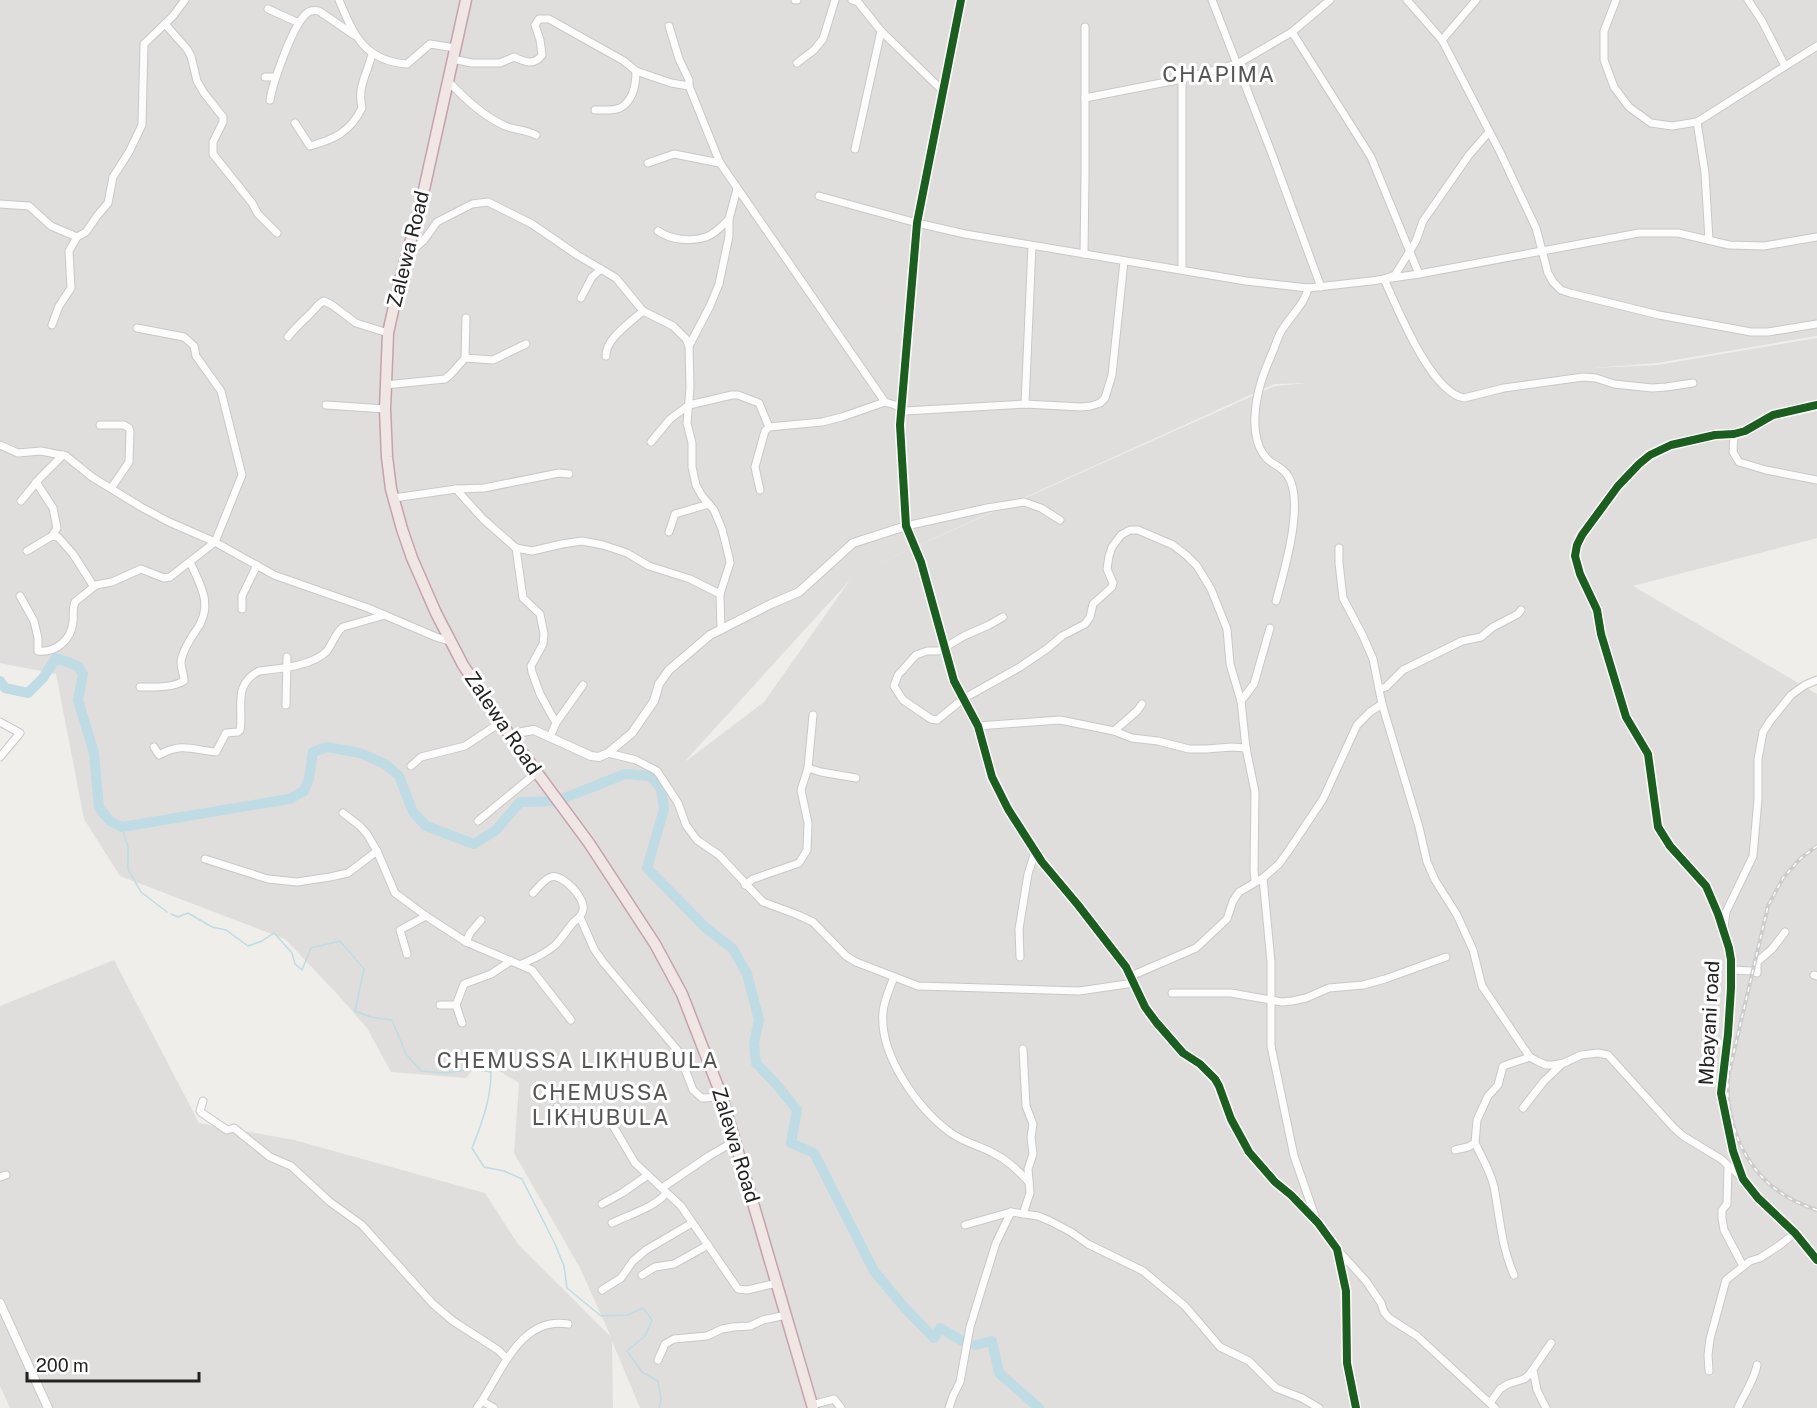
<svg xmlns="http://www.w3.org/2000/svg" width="1817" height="1408" font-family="'Public Sans',sans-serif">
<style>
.residential{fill:#dfdedc;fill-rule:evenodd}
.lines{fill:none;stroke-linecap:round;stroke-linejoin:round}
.stream{stroke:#bfdbe3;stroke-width:1.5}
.river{stroke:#bfdbe3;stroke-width:10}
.minor-casing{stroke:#c9c8c7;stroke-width:9}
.tertiary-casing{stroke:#c9c8c7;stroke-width:10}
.trunk-casing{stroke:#c5a2ac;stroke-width:13}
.minor{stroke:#fdfcfc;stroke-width:7}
.tertiary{stroke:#fdfcfc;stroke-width:8}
.trunk{stroke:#f0e6e4;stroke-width:10}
.rail-casing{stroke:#ccc;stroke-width:4}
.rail{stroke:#fff;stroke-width:1.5;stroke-dasharray:4.5;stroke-linecap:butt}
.cycleway-casing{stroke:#fff;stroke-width:11}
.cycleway{stroke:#1b5e20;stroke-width:8}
.labels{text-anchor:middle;stroke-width:6;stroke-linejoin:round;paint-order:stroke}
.street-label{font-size:20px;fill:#222;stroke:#fff}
.quarter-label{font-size:22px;letter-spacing:1.5px;fill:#555;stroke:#fff}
</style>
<rect width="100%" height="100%" fill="#f0eeeb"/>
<path class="residential" d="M0,0h1817v336l-160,27 -63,5 63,-3 160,-27v200l-184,48 184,108v714h-1177l-28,-67 1,67h-603l-10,-22v-380l114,-46 85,163 95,17 191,53 33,51 93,93 -31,-69 -66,-115 5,-70 -38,-23 -15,18 -75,-6 -24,-44 -29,-33 -53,-56 -165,-63 -36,-57 -28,-145 -56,-11zM1308,383l-33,3 -420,188 420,-190zM850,580l-86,122 -78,59v-1z"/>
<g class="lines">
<g class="stream">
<path d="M122,827l6,20v22l13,23 26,20"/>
<path d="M171,914l7,3 10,-4 24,14 14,3 22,16 14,-5 12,-8 18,20 3,11 7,6 9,-22 29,-7 24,28 -9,42 16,6 21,3 14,34 15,17 24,2 28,-4 18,3c0,27 -9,51 -19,76l12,19 20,4 18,8 33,65 9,22 3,22 34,28 27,-1 15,-7 9,12 -7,16 -18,15 15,21 16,9 3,19 -2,8"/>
</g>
<g class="river">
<path d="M0,681l5,7 23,5 15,-15 13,-20 22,8 5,8 -5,26 16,53 5,55 11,13 12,6 167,-28 15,-8 5,-12 4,-27 14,-5 33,6 25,11 14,12 14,36 13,14 48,18 22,-14 24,-28 37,-1 68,-27 26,2 10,13 3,20 -17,59 59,60 27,21 14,25 12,46 -5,23 2,20 21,22 20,25 -6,33 23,10 60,118 30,36 30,31 6,-10 24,14"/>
<path d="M975,1345l17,-4 7,32 40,35"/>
</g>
<g class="minor-casing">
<g id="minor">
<path d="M339,0c15,36 26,61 68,64l23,-20 25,4"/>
<path d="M795,0h2"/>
<path d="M852,0l6,2 23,29 63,61"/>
<path d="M961,0l-44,223 -17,202 6,101 81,-18 37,-6 17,6 19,12"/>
<path d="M1212,0l60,154 49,133"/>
<path d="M1407,0l35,40 58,112 36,76 12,45 5,9 8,8 9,3 89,22 92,17h17l49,-8"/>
<path d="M1616,0l-12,31v29l10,27 15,20 22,16 21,3 25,-4 120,-76"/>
<path d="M1748,0l14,21 23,45"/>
<path d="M268,9l31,14"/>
<path d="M165,24l22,25 4,7 6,25 7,12 19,24v5l-10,20v12l39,49 6,11 19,19"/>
<path d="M669,26l10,33 10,21v6l31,77 165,239"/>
<path d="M1292,32l79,125 48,117"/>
<path d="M1442,40l34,-40"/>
<path d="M452,59l20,4h28l14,-6c11,5 20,9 28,-2l-2,-15 -5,-15 4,-6h10l75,42 12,10 35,12 18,3"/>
<path d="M797,63l17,-13 9,-11 12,-39"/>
<path d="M265,77h10"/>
<path d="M1182,79v191"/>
<path d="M448,81c16,17 38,38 60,46 9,3 19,3 28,8"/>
<path d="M1085,98l97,-19 55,-15 55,-32 38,-32"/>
<path d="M270,100c3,-18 23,-75 36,-86 4,-4 8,-4 13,-3l35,24"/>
<path d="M595,110c8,0 18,1 25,-2 13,-7 16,-24 16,-37"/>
<path d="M1697,122l8,51 4,67"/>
<path d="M295,123l15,23c25,-7 40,-14 52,-38 -5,-22 5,-33 10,-54"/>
<path d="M1489,132l-20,23 -46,66 -7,20 -21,34 -11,4c13,28 47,114 80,119l40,-10 79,-11 13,1 18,6 38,4 14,-1 27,-4"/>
<path d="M855,149l26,-118"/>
<path d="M648,163l26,-9 46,9"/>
<path d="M819,196l98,27 48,11 281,47 62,7 63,-7 48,-7 220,-41h39l51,12 35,1 53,-9"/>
<path d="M0,204l29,2 22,20 26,11"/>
<path d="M658,231c13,9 33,11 48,6 9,-3 16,-11 23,-18"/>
<path d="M408,254l16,-14 13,-18 35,-18 16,-2 44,22 45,31 39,23 27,33 30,15 13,13 3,7 1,42 -3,35 5,20v24l4,18 6,11 12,14 8,19 7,28 1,6 -10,31 1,36"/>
<path d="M1084,254l1,-78v-149"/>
<path d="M581,298l11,-21 9,-8"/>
<path d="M52,325l7,-19 12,-18 -2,-37 8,-14 9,-5 11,-16 11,-13 5,-26 16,-25 13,-27 2,-81 29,-28 12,-16"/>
<path d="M288,337c7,-9 13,-14 21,-22 6,-5 8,-11 15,-14l8,4 24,18 32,10"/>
<path d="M689,346l21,-40 9,-22 10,-48v-17l8,-30"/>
<path d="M606,356c-1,-17 25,-34 37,-45"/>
<path d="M465,358l28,2 33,-16"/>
<path d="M385,385l60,-6 6,-5 14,-16 1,-40"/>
<path d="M1025,404l7,-158"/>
<path d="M326,405l59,4"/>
<path d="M1817,405l-44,10 -28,16 -11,3 -19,1 -44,10 -21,10 -11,9 -21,22 -36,49 -5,10 -2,11 5,18 17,36 4,24 25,83 22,37 10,73 12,19 36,40 12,28 11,34 2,12v28l-3,46 -7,59 12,58 10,28 15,19 37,35 22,27"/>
<path d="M100,425h24l5,3 1,3 -1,31 -17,25"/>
<path d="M1734,434l-1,18 6,10 27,8 51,10"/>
<path d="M651,442l19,-23 19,-14 43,-10h6l21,8 10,24"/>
<path d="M0,445l18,8 23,-2 25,5 26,21 49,30 28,15 46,20 59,33 94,33 68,29 13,4"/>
<path d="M36,482l17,26 4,20 -5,8"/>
<path d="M456,489l28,-1 75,-15 10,1"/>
<path d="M760,490l-5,-23 8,-29 2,-7 4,-4 53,-5 20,-5 43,-15 10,3 10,6 120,-7 56,3 10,-1 9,-3 5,-5 7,-23 12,-114"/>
<path d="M394,498l62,-9 27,30 33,29 16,3 30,-7 20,-3 21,4 24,8 22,13 41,13 30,15"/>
<path d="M21,501l19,-23 23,-23"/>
<path d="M669,532l6,-18 34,-10"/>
<path d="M516,548l7,50 17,16 4,20 -1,10 -12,22 1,6 8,22 16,29"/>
<path d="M1339,548v15l4,35 20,38 10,23 9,45 37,123 8,35 8,18 22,35 16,35 9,36 41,61 7,10 7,4 9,4h7l11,-2 17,-8 17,-2 10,2 66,73 9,8 38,23 20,18"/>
<path d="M27,551l25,-15 6,1 15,17 21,33"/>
<path d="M20,596l14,25 4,17v13c18,2 33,-11 35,-29 1,-7 -1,-13 2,-20l21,-17 16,-3 29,-13 23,9 6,-1 45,-35 27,-67 -21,-84 -25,-35 -2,-10 -10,-9 -47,-9"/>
<path d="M1276,601c8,-29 29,-99 12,-125 -4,-7 -11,-10 -17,-14 -14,-10 -17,-30 -16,-46 1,-24 9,-44 18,-65 3,-7 5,-15 9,-21 9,-15 23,-26 26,-42"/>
<path d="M242,609v-13l15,-31"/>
<path d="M1003,617l-14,8 -25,11 -25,15h-12l-11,4 -18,20 -4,11 9,14 28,19 6,1 26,-21 57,-32 28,-19 14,-12 23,-12 5,-7 3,-13 19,-17 1,-4 -6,-14 2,-13 3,-9 9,-12 9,-5h8l35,15 13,10 11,11 14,23 16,40 3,35 11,37 5,47 9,44 -1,79 1,10"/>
<path d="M140,687c15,0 31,1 44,-6 0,-6 -3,-13 -3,-19 1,-10 8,-21 14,-30 19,-25 7,-44 -5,-70"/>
<path d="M1379,689l7,-2 17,-17 59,-29 19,-4 12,-10 25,-13 3,-4"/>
<path d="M1241,701l13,-17 16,-56"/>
<path d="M286,705l1,-48"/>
<path d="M0,722l20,11 -20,24"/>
<path d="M978,726l82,-6 54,11 18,7 26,3 31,8h17l26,-2 14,1"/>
<path d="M1114,731l23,-20 5,-7"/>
<path d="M550,737l6,-14 27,-38"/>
<path d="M154,747l5,8c24,-13 33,-5 57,-3l10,-19 12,-1 2,-2c4,-22 -8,-45 19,-59 19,-2 54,-5 68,-20 6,-8 8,-18 16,-24l42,-12"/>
<path d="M608,753l28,7 21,11 21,32 8,22 11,15 22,15 44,47 35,13 15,7 33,34 10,6 62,24 161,5 55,-8"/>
<path d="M411,766l10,-9 44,-11 36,-24"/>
<path d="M808,768l13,4 35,6"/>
<path d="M343,813l17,13 7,8 10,17 18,42 31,23 40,26 66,28 39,50"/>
<path d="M478,821l58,-48"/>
<path d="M205,859l63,20 29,3 33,-5 18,-4 29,-22"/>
<path d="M1263,878l8,84v84l23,110 22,63"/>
<path d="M745,885l8,-6 46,-16 8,-13 1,-27 -7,-33 7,-22 5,-53"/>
<path d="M580,917l14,32 9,13 75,89 15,39 9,8 20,-1"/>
<path d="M1724,927l2,-15 27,-56 5,-57v-40l5,-27 7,-11 21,-26 14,-10 12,-5"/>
<path d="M466,942l4,-9 11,-13"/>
<path d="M407,954l-7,-24 26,-14"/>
<path d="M1020,957l-1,-28 9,-55 7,-22"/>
<path d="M522,964c11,-5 23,-10 32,-18 7,-6 12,-15 18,-22 4,-5 10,-7 11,-14 3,-12 -21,-37 -32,-33 -7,2 -13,11 -18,16"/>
<path d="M1731,970l21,1 5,2v-11l15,-13 13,-17"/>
<path d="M1814,975l3,1"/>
<path d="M1131,976l65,-28 31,-29 6,-18 6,-9 24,-14 16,-14 10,-14 34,-51 34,-74 13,-13 12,-8"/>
<path d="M894,977c-4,11 -10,23 -11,35 -4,43 35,97 68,121 12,9 29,13 42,20 15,7 25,18 36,29"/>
<path d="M1172,993h59l51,9 10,-1 14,-3 23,-10 34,-3 22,-6 61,-22"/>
<path d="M440,1005h16"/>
<path d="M462,1023l-6,-18 8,-21 27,-10 20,-13"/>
<path d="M203,1101l-3,10 2,2 25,17 7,-2 36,29 21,9 39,36 32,23 71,79 20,17 45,29 9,9"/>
<path d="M557,1107l2,9c16,9 36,-8 50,3l26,44 46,43 57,83 9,1 30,-7"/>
<path d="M1523,1108l21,-27 17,-16"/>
<path d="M1475,1143c6,13 16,29 19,44 6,30 7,59 20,88"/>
<path d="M1455,1150l13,-3 7,-4 2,-23 11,-24 10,-11 5,-19 27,-9"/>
<path d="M1728,1166l-1,38 -5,6v8l2,12 19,36"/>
<path d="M0,1177l6,-2"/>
<path d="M662,1188l47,-32 26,-15"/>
<path d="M602,1204l20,-11 26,-18"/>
<path d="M1023,1214l7,-21 -2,-24 5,-15 -2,-17 2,-13 -7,-18 -3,-57"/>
<path d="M612,1223c16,-8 44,-16 54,-30"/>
<path d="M965,1225l46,-13 27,4 12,5 21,11 17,12 55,27 42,35 35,41 29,14 27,27 26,10 17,10"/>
<path d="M1337,1249l29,32 15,22 3,9 5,6 28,18 78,72"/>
<path d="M642,1275l13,-8 19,-3 34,-19"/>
<path d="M602,1290l19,-12 12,-17 13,-11 46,-27"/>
<path d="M658,1360l7,-16 9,-5 33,-3 15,-7 11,-2 17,-1 13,-6 23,-5"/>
<path d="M1533,1370l4,20 9,18"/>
<path d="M1709,1371l-1,-16 2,-16 16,-59 24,-19 10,-3 20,-13 15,-12"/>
<path d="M482,1401l12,7"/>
<path d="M1490,1403l10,-14 8,-5 16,-5 5,-4 22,-32"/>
<path d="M812,1405l22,-6 7,9"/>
<path d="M477,1408c23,-31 42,-93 91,-84"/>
<path d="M949,1408l4,-12 7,-14 10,-55 11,-36 15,-48 15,-31"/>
<path d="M1738,1408c6,-14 16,-27 19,-43"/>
</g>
</g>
<g class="tertiary-casing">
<g id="tertiary">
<path d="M513,740l9,-8 12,-2 57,26 8,1 9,-4 24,-20 22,-32 5,-17 10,-14 41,-35 61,-31 28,-12 54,-49 53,-17 15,36 33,119 24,45 14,51 16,32 34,53 36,43 48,62 19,40 11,15 27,31 17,11 15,15 4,7 12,33 18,33 26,30 16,13 27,28 19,26 9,42 1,72 9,45"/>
<path d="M0,1303l48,105"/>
</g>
</g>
<g class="trunk-casing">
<path id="trunk" d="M466,0l-45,203 -22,81 -11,49 -3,76 2,48 4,32 11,40 10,29 24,55 27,52 50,75 76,103 66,101 27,50 40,103 91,311"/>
</g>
<use href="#minor" class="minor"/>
<use href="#tertiary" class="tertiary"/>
<use href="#trunk" class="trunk"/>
<g class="rail-casing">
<path id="rail" d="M1817,846l-16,12 -18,20 -15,28 -40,171c0,9 -1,19 1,28 8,52 37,89 88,105"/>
</g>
<use href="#rail" class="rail"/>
<g class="cycleway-casing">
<g id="cycleway">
<path d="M961,0l-44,223 -17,202 6,101 15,36 33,119 24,45 14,51 16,32 34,53 36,43 48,62 19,40 11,15 27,31 17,11 15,15 4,7 12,33 18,33 26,30 16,13 27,28 19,26 9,42 1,72 9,45"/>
<path d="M1817,405l-44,10 -28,16 -11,3 -19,1 -44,10 -21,10 -11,9 -21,22 -36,49 -5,10 -2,11 5,18 17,36 4,24 25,83 22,37 10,73 12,19 36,40 12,28 11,34 2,12v28l-3,46 -7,59 12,58 10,28 15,19 37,35 22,27"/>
</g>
</g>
<use href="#cycleway" class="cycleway"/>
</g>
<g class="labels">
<g class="street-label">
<text transform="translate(408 249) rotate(-76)" y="7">Zalewa Road</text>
<text transform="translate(503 723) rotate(56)" y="7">Zalewa Road</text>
<text transform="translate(1709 1023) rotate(-87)" y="7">Mbayani road</text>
<text transform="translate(736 1145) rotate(73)" y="7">Zalewa Road</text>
</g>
<g class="quarter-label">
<text x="1219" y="82">CHAPIMA</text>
<text x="578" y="1068">CHEMUSSA LIKHUBULA</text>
<text x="601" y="1100">CHEMUSSA<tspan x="601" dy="25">LIKHUBULA</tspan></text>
</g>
</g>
<path d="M27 1372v9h172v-9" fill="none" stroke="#222222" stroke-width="3"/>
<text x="36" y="1372" font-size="18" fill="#222222" stroke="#ffffff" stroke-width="4.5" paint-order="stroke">200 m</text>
</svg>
